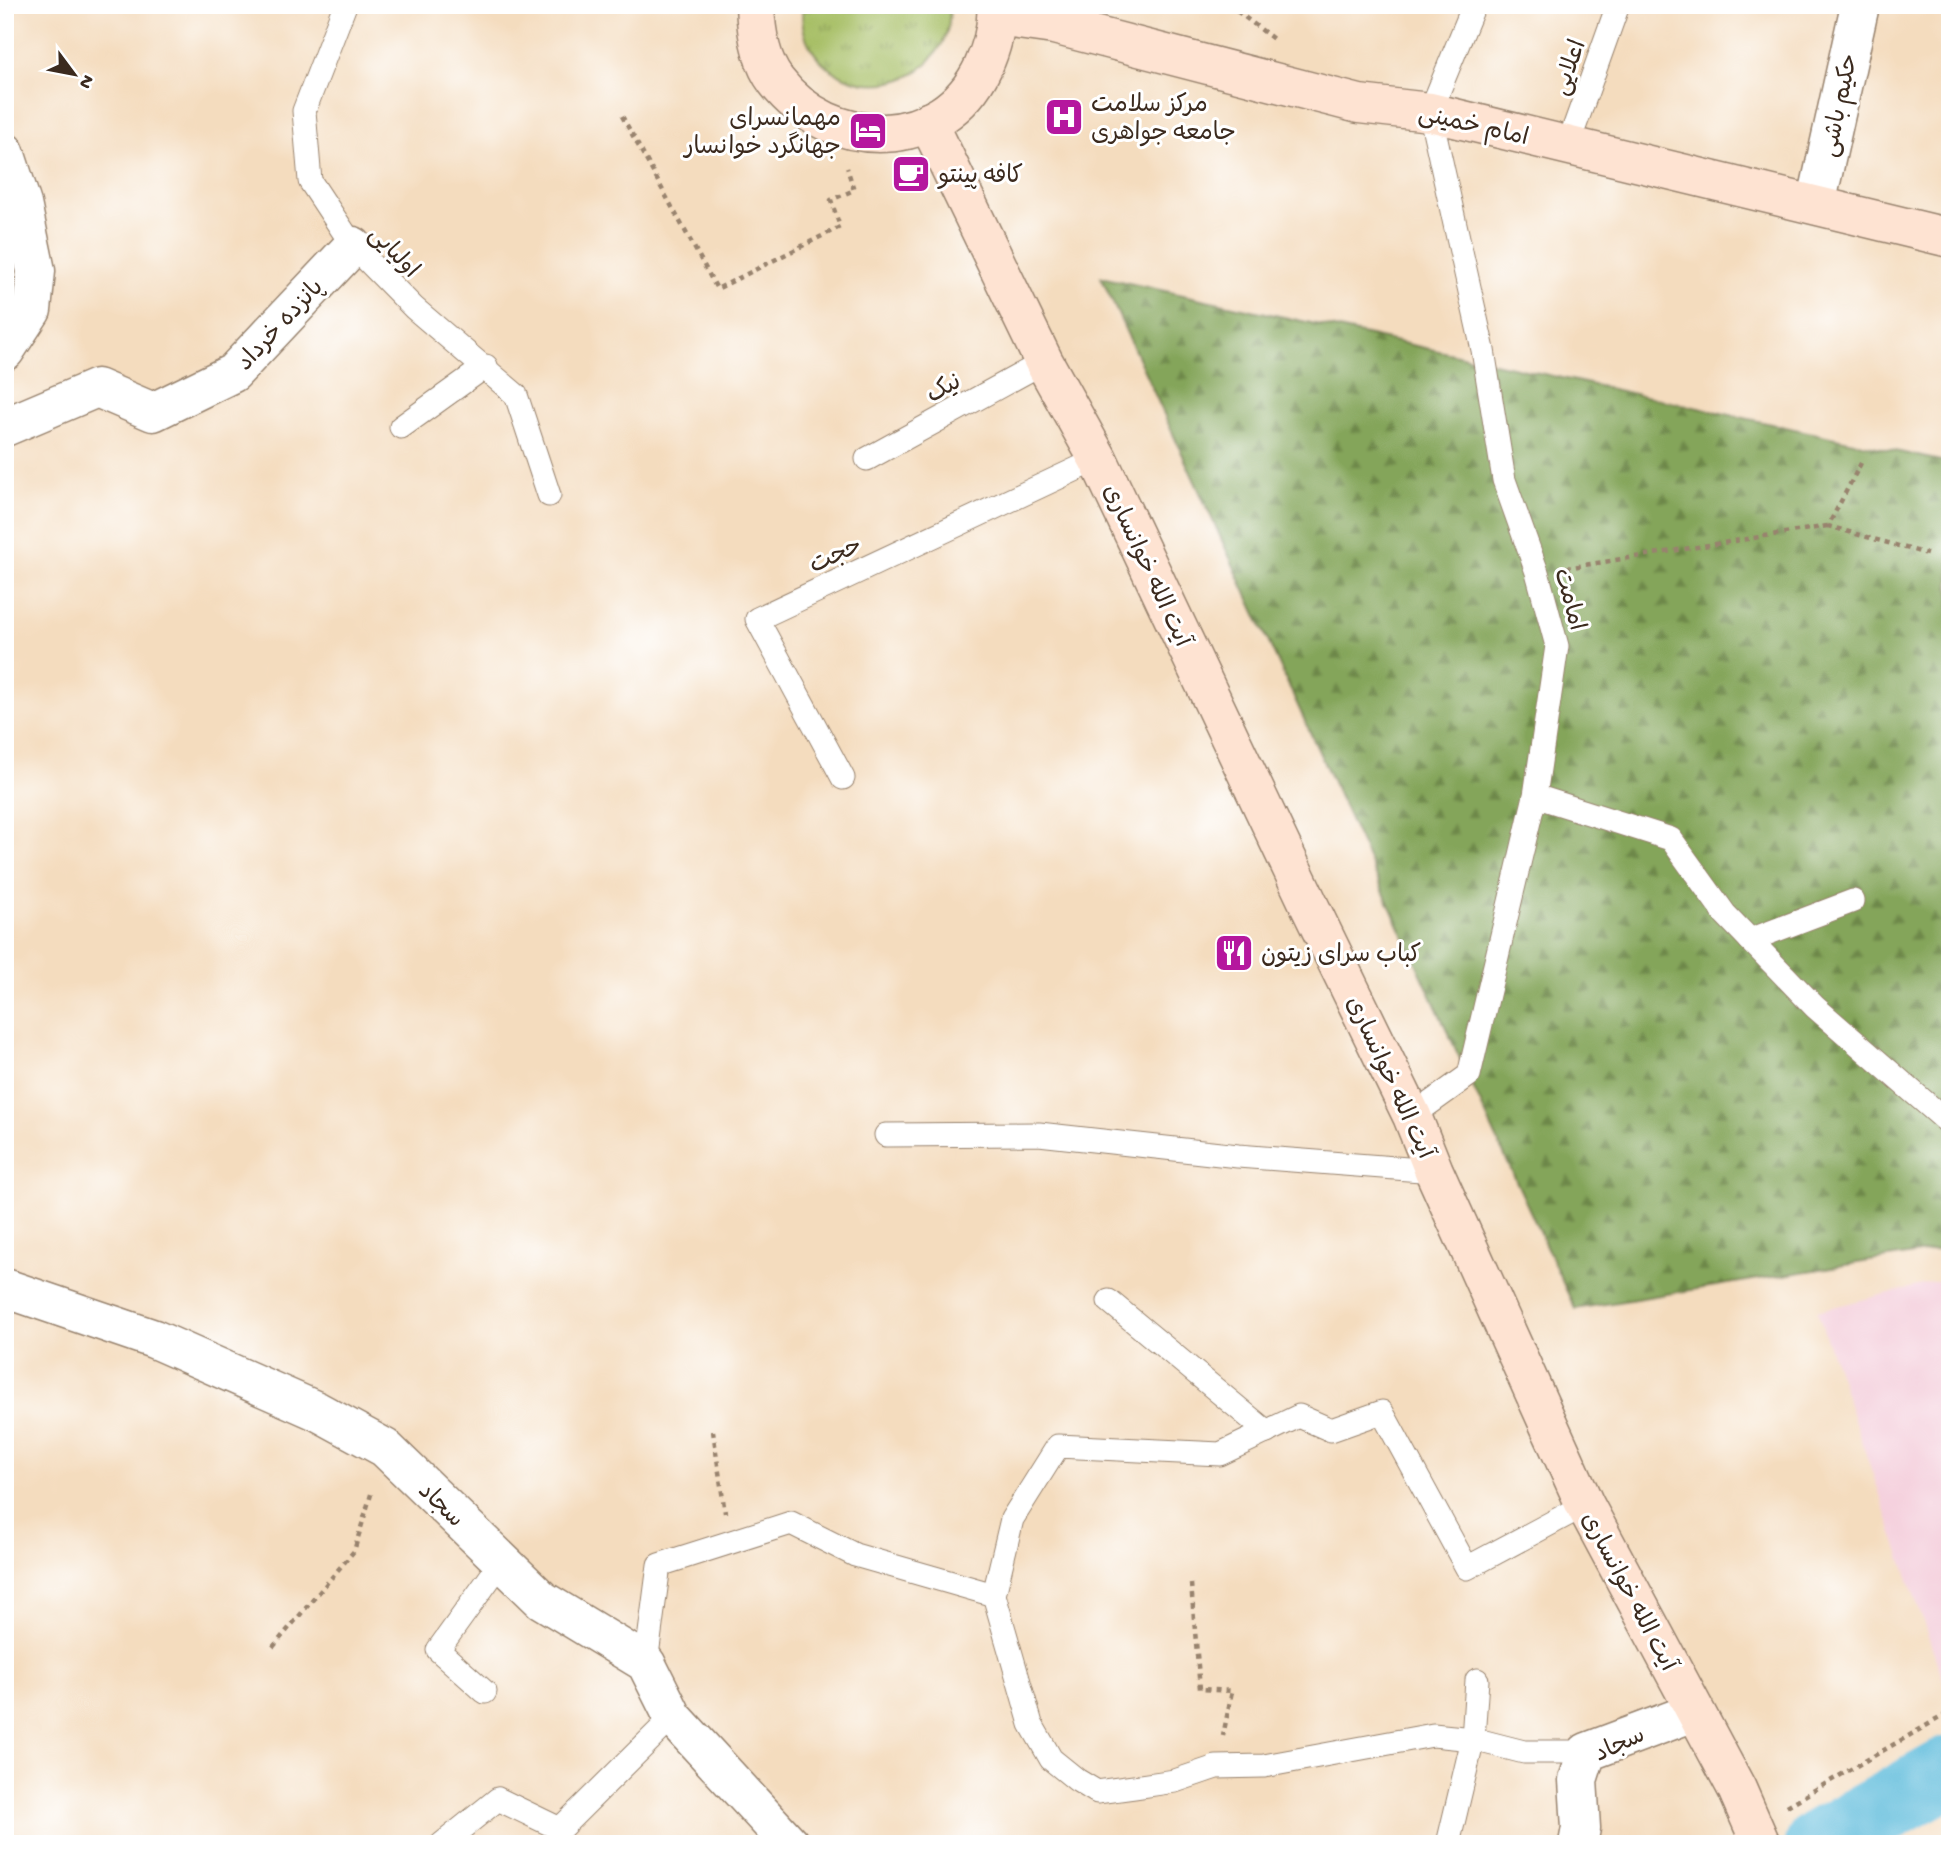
<svg xmlns="http://www.w3.org/2000/svg" width="1955" height="1849" font-family="'Gochi Hand','Playpen Sans Arabic',sans-serif">
<style>
.built{fill:#f4cfdc}
.grass{fill:url(#grass-tufts);stroke:#707441;stroke-width:2}
.forest{fill:url(#forest-firs);stroke:#60683c;stroke-width:2}
.lines{fill:none;stroke-linecap:round;stroke-linejoin:round}
.river{stroke:#5dbbdb;stroke-width:70}
.lane-casing{stroke:#98836e;stroke-width:25}
.street-casing{stroke:#98836e;stroke-width:41}
.secondary-casing{stroke:#98836e;stroke-width:41}
.path{stroke:#98836e;stroke-width:4.5;stroke-dasharray:5 5;stroke-linecap:butt}
.lane{stroke:#fff;stroke-width:23}
.street{stroke:#fff;stroke-width:38}
.secondary{stroke:#fee3d2;stroke-width:38}
.labels{text-anchor:middle;stroke-width:6;stroke-linejoin:round;paint-order:stroke}
.street-label{font-size:24px;fill:#3b2a1e;stroke:#fff}
.poi-label{font-size:24px;fill:#3b2a1e;stroke:#fff;text-anchor:start}
</style>
<defs>
<pattern id="grass-tufts" width="24" height="20" patternUnits="userSpaceOnUse" patternTransform="scale(1.75)"><rect width="24" height="20" fill="#a6be64"/><path d="M3 7l-1-3M5 7V3M7 7l1-3M15 17l-1-3M17 17v-4M19 17l1-3" fill="none" stroke="#889b52"/></pattern>
<pattern id="forest-firs" width="22" height="20" patternUnits="userSpaceOnUse" patternTransform="scale(1.75)"><rect width="22" height="20" fill="#84a55a"/><path d="M5 1l3.5 6h-7zM16 11l3.5 6h-7z" fill="#6d874a"/></pattern>
</defs>
<rect width="100%" height="100%" fill="#fff"/>
<filter id="ink" filterUnits="userSpaceOnUse"><feTurbulence type="fractalNoise" baseFrequency=".0143" numOctaves="2"/><feDisplacementMap in="SourceGraphic" scale="14" xChannelSelector="R" yChannelSelector="G"/><feConvolveMatrix kernelMatrix="1 2 1 2 8 2 1 2 1" color-interpolation-filters="sRGB"/></filter>
<filter id="wash" filterUnits="userSpaceOnUse"><feTurbulence type="fractalNoise" baseFrequency=".00686" numOctaves="4" result="noise"/><feDisplacementMap in="SourceGraphic" scale="28" xChannelSelector="R" yChannelSelector="G"/><feGaussianBlur stdDeviation="1.57" result="paint"/><feColorMatrix in="noise" values="0 0 0 0 0 0 0 0 0 0 0 0 0 0 0 0 0 1.4 0 .05"/><feComposite in="paint" operator="in"/></filter>
<g filter="url(#wash)">
<rect width="100%" height="100%" fill="#f4dcbe"/>
<path class="built" d="M1950,1278v415l-2,1 -131,-383z"/>
<path class="grass" d="M803,5h147c-1,7 0,15 -2,22 -2,12 -9,23 -18,33 -45,50 -137,15 -127,-55z"/>
<path class="forest" d="M1101,277l849,186v785l-375,61z"/>
<g class="lines">
<path class="river" d="M1820,1844l130,-73"/>
</g>
</g>
<g filter="url(#ink)">
<g class="lines">
<g class="lane-casing">
<g id="lane">
<path d="M345,5l-41,106 6,70 43,65 61,62 102,87 33,100"/>
<path d="M1568,145l50,-140"/>
<path d="M401,427l85,-61"/>
<path d="M867,459l177,-97"/>
<path d="M843,778l-86,-159 341,-160"/>
<path d="M1535,796l136,43 54,75 90,93 135,117"/>
<path d="M1750,940l103,-39"/>
<path d="M1412,1116l57,-41 66,-279 22,-150 -20,-74 -33,-92 -21,-130 -53,-238 44,-107"/>
<path d="M886,1135l153,-1 199,22 196,15"/>
<path d="M1109,1301l158,131"/>
<path d="M1585,1505l-118,63 -85,-156 -51,18 -32,-14 -79,38 -162,-8 -46,73 -18,76 37,129 20,35 26,21 20,12 37,-5 41,-6 41,-14 48,-1 169,-31 40,4 51,13h63"/>
<path d="M646,1663l13,-98 132,-42 64,32 139,40"/>
<path d="M485,1692l-47,-42 64,-89"/>
<path d="M442,1844l56,-45 62,30 113,-112"/>
<path d="M1448,1844l25,-105 4,-59"/>
</g>
</g>
<g class="street-casing">
<g id="street">
<path d="M5,152l17,52 14,67 -4,39 -27,41"/>
<path d="M1816,205l44,-200"/>
<path d="M5,427l92,-39 56,24 80,-39 120,-127"/>
<path d="M5,1288l149,51 163,72 68,37 157,152 104,63 27,54 117,127"/>
<path d="M1578,1844l3,-16 -3,-48 9,-28 107,-40"/>
</g>
</g>
<g class="secondary-casing">
<g id="secondary">
<path d="M755,5c1,26 5,55 21,76 55,72 167,71 207,-14 9,-20 15,-40 13,-62"/>
<path d="M997,17l57,8 305,79 71,8 520,126"/>
<path d="M928,122l116,240 54,97 213,450 101,207 22,55 151,334 152,284 24,55"/>
</g>
</g>
<g class="path">
<path d="M1229,5l47,36"/>
<path d="M622,116l95,173 123,-62 -9,-27 23,-10 -7,-22"/>
<path d="M1861,463l-33,63 99,28"/>
<path d="M1566,568l262,-42"/>
<path d="M713,1431l12,82"/>
<path d="M1191,1584l9,105 32,2 -9,45"/>
<path d="M273,1647l81,-96 18,-60"/>
<path d="M1787,1806l163,-94"/>
</g>
<use href="#lane" class="lane"/>
<use href="#street" class="street"/>
<use href="#secondary" class="secondary"/>
</g>
</g>
<defs>
<g id="hospital-square" transform="scale(2.0125)"><rect x="-9" y="-9" width="18" height="18" rx="4" fill="#b5179e" stroke="#fff"/><path d="M-5-5h3v3.5h4V-5h3V5h-3V1.5h-4V5h-3Z" fill="#fff"/></g>
<g id="hotel-square" transform="scale(2.0125)"><rect x="-9" y="-9" width="18" height="18" rx="4" fill="#b5179e" stroke="#fff"/><path d="M-6-4.5h1.5V1H6V5H4.5V3h-9V5H-6ZM-4 0a1.8 1.8 0 1 1 3.6 0ZM.5 0V-2.5h3Q6-2.5 6 0Z" fill="#fff"/></g>
<g id="cafe-square" transform="scale(2.0125)"><rect x="-9" y="-9" width="18" height="18" rx="4" fill="#b5179e" stroke="#fff"/><path d="M-5.5-4.5H6V0H3Q3 3.5 0 3.5H-2.5Q-5.5 3.5-5.5 0ZM3-3.2v2h1.7v-2ZM-6 4.5H4V6H-6Z" fill="#fff"/></g>
<g id="restaurant-square" transform="scale(2.0125)"><rect x="-9" y="-9" width="18" height="18" rx="4" fill="#b5179e" stroke="#fff"/><path d="M-5-6h1v4h1v-4h1v4h1v-4h1v5L-1.5 .5V6h-2V.5L-5-1ZM5-6V6H3V1.5H1.5Q1.5-4 5-6Z" fill="#fff"/></g>
</defs>
<g fill-rule="evenodd">
<use href="#hospital-square" x="1064" y="117"/>
<use href="#hotel-square" x="868" y="131"/>
<use href="#cafe-square" x="911" y="174"/>
<use href="#restaurant-square" x="1234" y="953"/>
</g>
<g class="labels">
<g class="street-label">
<text transform="translate(1568 67) rotate(-70)" y="8">اعلایی</text>
<text transform="translate(1838 105) rotate(-78)" y="8">حکیم باشی</text>
<text transform="translate(1474 124) rotate(13)" y="8">امام خمینی</text>
<text transform="translate(395 251) rotate(47)" y="8">اولیایی</text>
<text transform="translate(279 324) rotate(-47)" y="8">پانزده خرداد</text>
<text transform="translate(943 387) rotate(-29)" y="8">نیک</text>
<text transform="translate(835 554) rotate(-25)" y="8">حجت</text>
<text transform="translate(1148 565) rotate(65)" y="8">آیت الله خوانساری</text>
<text transform="translate(1571 599) rotate(75)" y="8">امامت</text>
<text transform="translate(1391 1077) rotate(65)" y="8">آیت الله خوانساری</text>
<text transform="translate(442 1504) rotate(44)" y="8">سجاد</text>
<text transform="translate(1630 1591) rotate(62)" y="8">آیت الله خوانساری</text>
<text transform="translate(1619 1743) rotate(-25)" y="8">سجاد</text>
</g>
<g class="poi-label">
<text x="1091" y="111">مرکز سلامت<tspan x="1091" dy="28">جامعه جواهری</tspan></text>
<text x="841" y="125" text-anchor="end">مهمانسرای<tspan x="841" dy="28">جهانگرد خوانسار</tspan></text>
<text x="938" y="182">کافه پینتو</text>
<text x="1261" y="961">کباب سرای زیتون</text>
</g>
</g>
<rect width="1955" height="1849" fill="none" stroke="#fff" stroke-width="28"/>
<g transform="translate(74 74) rotate(122)" stroke="#ffffff" stroke-width="5" paint-order="stroke">
<path d="M0-5L12 26L0 18L-12 26Z" fill="#3b2a1e"/>
<text y="-10" font-size="19" font-weight="bold" text-anchor="middle" fill="#3b2a1e">N</text>
</g>
</svg>
